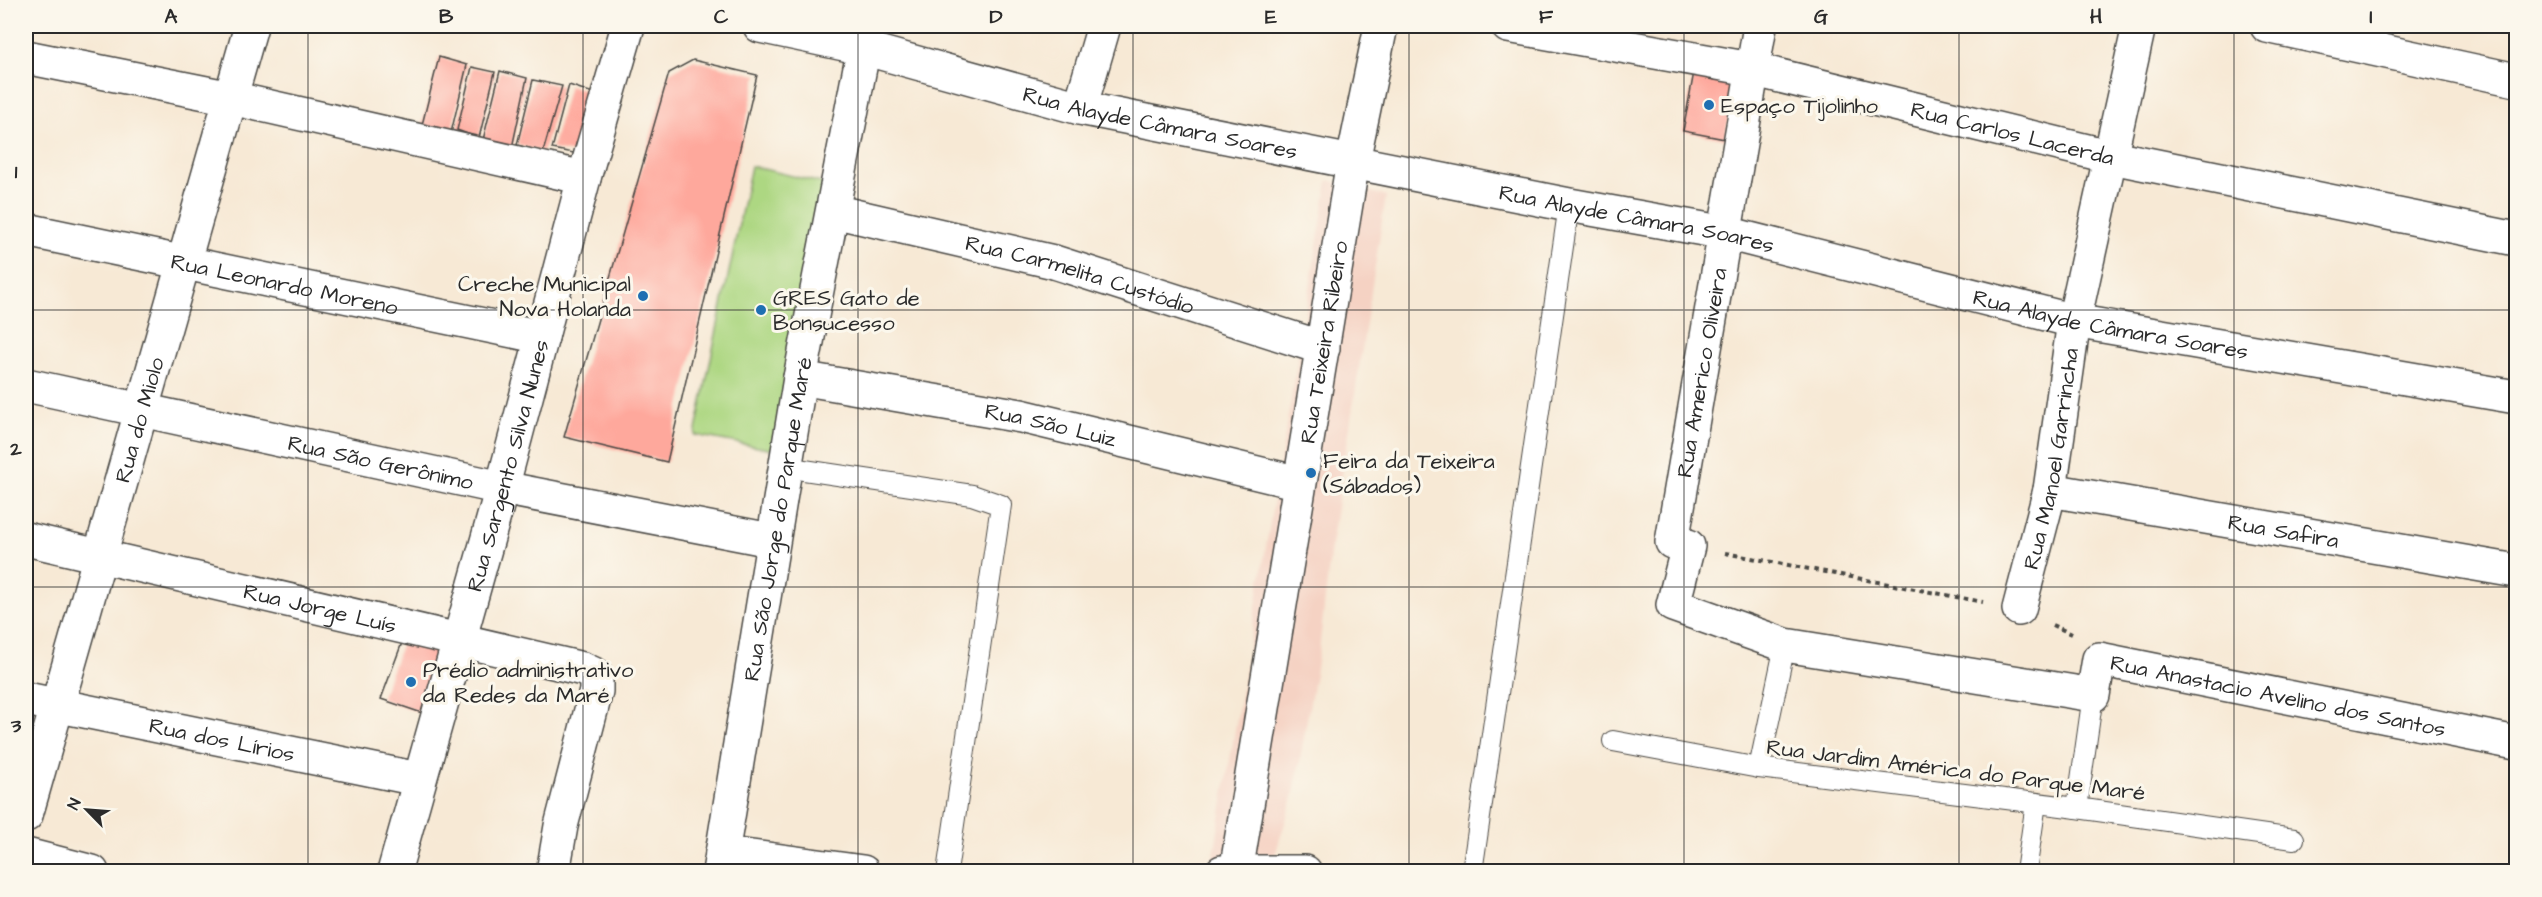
<svg xmlns="http://www.w3.org/2000/svg" width="2542" height="897" font-family="'Architects Daughter',sans-serif">
<style>
.built{fill:#f5d2c3}
.green{fill:#add782;stroke:#6c8156;stroke-width:1.5}
.building{fill:#fea89c}
.lines{fill:none;stroke-linecap:round;stroke-linejoin:round}
.service-casing{stroke:#4a4844;stroke-width:22}
.minor-casing{stroke:#4a4844;stroke-width:36}
.tertiary-casing{stroke:#4a4844;stroke-width:36}
.path{stroke:#4a4844;stroke-width:4;stroke-dasharray:4.5 4.5;stroke-linecap:butt}
.service{stroke:#fff;stroke-width:20}
.minor{stroke:#fff;stroke-width:33}
.tertiary{stroke:#fff;stroke-width:33}
.grid{fill:none;stroke:#2b2b2b;stroke-width:1.5;stroke-opacity:0.55}
.poi-dot{fill:#1f6fb2;stroke:#fbf7ec;stroke-width:2}
.labels{text-anchor:middle;stroke-width:6;stroke-linejoin:round;paint-order:stroke}
.poi-label{font-size:22px;fill:#2b2b2b;stroke:#fbf7ec;text-anchor:start}
.street-label{font-size:22px;fill:#2b2b2b;stroke:#fbf7ec}
.neatline{fill:none;stroke:#2b2b2b;stroke-width:2}
.grid-label{font-size:20px;text-anchor:middle;font-weight:bold;fill:#2b2b2b}
</style>
<rect width="100%" height="100%" fill="#fbf7ec"/>
<filter id="ink" filterUnits="userSpaceOnUse"><feTurbulence type="fractalNoise" baseFrequency=".0167" numOctaves="2"/><feDisplacementMap in="SourceGraphic" scale="12" xChannelSelector="R" yChannelSelector="G"/><feConvolveMatrix kernelMatrix="1 2 1 2 8 2 1 2 1" color-interpolation-filters="sRGB"/></filter>
<filter id="wash" filterUnits="userSpaceOnUse"><feTurbulence type="fractalNoise" baseFrequency=".008" numOctaves="4" result="noise"/><feDisplacementMap in="SourceGraphic" scale="24" xChannelSelector="R" yChannelSelector="G"/><feGaussianBlur stdDeviation="1.35" result="paint"/><feColorMatrix in="noise" values="0 0 0 0 0 0 0 0 0 0 0 0 0 0 0 0 0 1.4 0 .05"/><feComposite in="paint" operator="in"/></filter>
<g filter="url(#wash)">
<rect width="100%" height="100%" fill="#f7e9d5"/>
<path class="built" d="M1328,180l58,16 -55,350 -12,105 -25,143 -24,77 -59,1z"/>
<path class="green" d="M751,166l75,18 -52,266 -79,-15z"/>
<g id="blocks">
<g class="building">
<path d="M439,57l28,8 -16,68 -29,-8z"/>
<path d="M693,60l64,15 -90,387 -103,-25 105,-364z"/>
<path d="M472,67l23,5 -16,66 -22,-8z"/>
<path d="M500,71l27,7 -15,70 -29,-8z"/>
<path d="M1694,72l41,7 -10,60 -42,-8z"/>
<path d="M533,80l29,6 -19,66 -26,-7z"/>
<path d="M569,85l27,9 -17,60 -27,-5z"/>
<path d="M403,640l39,11 -17,63 -44,-15z"/>
</g>
</g>
</g>
<g filter="url(#ink)">
<use href="#blocks" fill-opacity="0" stroke="#4a4844" stroke-width="1.5"/>
<g class="lines">
<g class="service-casing">
<g id="service">
<path d="M784,467l188,28 29,10 -54,367"/>
<path d="M1613,741l146,27 318,40 217,31"/>
<path d="M1759,768l26,-123"/>
<path d="M2077,808l16,-113"/>
<path d="M1472,872l97,-667"/>
<path d="M2026,872l10,-69"/>
</g>
</g>
<g class="minor-casing">
<g id="minor">
<path id="s1" d="M760,26l103,22 217,60 489,97 157,28 348,88 442,76"/>
<path id="s2" d="M1508,26l243,43 361,88 404,82"/>
<path d="M2267,26l249,54"/>
<path d="M26,57l205,41 353,80"/>
<path d="M1080,108l24,-82"/>
<path id="s3" d="M833,211l221,51 269,86"/>
<path id="s4" d="M26,230l516,107"/>
<path id="s5" d="M800,378l221,38 278,67"/>
<path id="s6" d="M26,385l476,103 269,52"/>
<path id="s7" d="M2050,490l466,81"/>
<path id="s8" d="M26,539l557,130 13,6v16l-35,135 -8,46"/>
<path id="s9" d="M1672,542l88,-516"/>
<path id="s10" d="M1688,546l-15,59 112,40 308,50 6,-36 417,84"/>
<path id="s11" d="M2019,609l31,-119 24,-169 65,-295"/>
<path id="s12" d="M26,699l392,80"/>
<path id="s13" d="M26,815l225,-789"/>
<path d="M722,853l141,19"/>
<path d="M26,855l66,17"/>
<path id="s14" d="M394,872l108,-384 82,-310 44,-152"/>
<path id="s15" d="M719,872l81,-494 68,-352"/>
<path d="M1222,872h83"/>
</g>
</g>
<g class="tertiary-casing">
<g id="tertiary">
<path id="s16" d="M1236,872l117,-711 28,-135"/>
</g>
</g>
<g class="path">
<path d="M1725,553l258,49"/>
<path d="M2052,625l20,9"/>
</g>
<use href="#service" class="service"/>
<use href="#minor" class="minor"/>
<use href="#tertiary" class="tertiary"/>
</g>
</g>
<path class="grid" d="M308,26v846M583,26v846M858,26v846M1133,26v846M1409,26v846M1684,26v846M1959,26v846M2234,26v846M26,310h2490M26,587h2490"/>
<g class="poi-dot">
<circle cx="1709" cy="105" r="6"/>
<circle cx="643" cy="296" r="6"/>
<circle cx="761" cy="310" r="6"/>
<circle cx="1311" cy="473" r="6"/>
<circle cx="411" cy="682" r="6"/>
</g>
<g class="labels">
<g class="poi-label">
<text x="1721" y="113">Espaço Tijolinho</text>
<text x="631" y="291" text-anchor="end">Creche Municipal<tspan x="631" dy="25">Nova Holanda</tspan></text>
<text x="773" y="305">GRES Gato de<tspan x="773" dy="25">Bonsucesso</tspan></text>
<text x="1323" y="468">Feira da Teixeira<tspan x="1323" dy="25">(Sábados)</tspan></text>
<text x="423" y="677">Prédio administrativo<tspan x="423" dy="25">da Redes da Maré</tspan></text>
</g>
<g class="street-label">
<text dy="8" stroke="none"><textPath href="#s1" startOffset="412">Rua Alayde Câmara Soares</textPath></text>
<text dy="8" stroke="none"><textPath href="#s2" startOffset="516">Rua Carlos Lacerda</textPath></text>
<text dy="8" stroke="none"><textPath href="#s1" startOffset="898">Rua Alayde Câmara Soares</textPath></text>
<text dy="8" stroke="none"><textPath href="#s3" startOffset="255">Rua Carmelita Custódio</textPath></text>
<text dy="8" stroke="none"><textPath href="#s4" startOffset="264">Rua Leonardo Moreno</textPath></text>
<text dy="8" stroke="none"><textPath href="#s1" startOffset="1384">Rua Alayde Câmara Soares</textPath></text>
<text dy="8" stroke="none"><textPath href="#s16" startOffset="537">Rua Teixeira Ribeiro</textPath></text>
<text dy="8" stroke="none"><textPath href="#s9" startOffset="172">Rua Americo Oliveira</textPath></text>
<text dy="8" stroke="none"><textPath href="#s13" startOffset="411">Rua do Miolo</textPath></text>
<text dy="8" stroke="none"><textPath href="#s5" startOffset="255">Rua São Luiz</textPath></text>
<text dy="8" stroke="none"><textPath href="#s11" startOffset="154">Rua Manoel Garrincha</textPath></text>
<text dy="8" stroke="none"><textPath href="#s6" startOffset="363">Rua São Gerônimo</textPath></text>
<text dy="8" stroke="none"><textPath href="#s14" startOffset="422">Rua Sargento Silva Nunes</textPath></text>
<text dy="8" stroke="none"><textPath href="#s15" startOffset="358">Rua São Jorge do Parque Maré</textPath></text>
<text dy="8" stroke="none"><textPath href="#s7" startOffset="237">Rua Safira</textPath></text>
<text dy="8" stroke="none"><textPath href="#s8" startOffset="302">Rua Jorge Luís</textPath></text>
<text dy="8" stroke="none"><textPath href="#s10" startOffset="711">Rua Anastacio Avelino dos Santos</textPath></text>
<text dy="8" stroke="none"><textPath href="#s12" startOffset="200">Rua dos Lírios</textPath></text>
<text transform="translate(1956 769) rotate(7)" y="8">Rua Jardim América do Parque Maré</text>
</g>
</g>
<rect width="2542" height="897" fill="none" stroke="#fbf7ec" stroke-width="66"/>
<g transform="translate(87 810) rotate(295)" stroke="#fbf7ec" stroke-width="4.5" paint-order="stroke">
<path d="M0-4.5L10 22L0 15L-10 22Z" fill="#2b2b2b"/>
<text y="-9" font-size="16" font-weight="bold" text-anchor="middle" fill="#2b2b2b">N</text>
</g>
<rect x="33" y="33" width="2476" height="831" class="neatline"/>
<g class="grid-label">
<text x="171" y="23">A</text>
<text x="446" y="23">B</text>
<text x="721" y="23">C</text>
<text x="996" y="23">D</text>
<text x="1271" y="23">E</text>
<text x="1546" y="23">F</text>
<text x="1821" y="23">G</text>
<text x="2096" y="23">H</text>
<text x="2371" y="23">I</text>
<text x="16" y="178">1</text>
<text x="16" y="455">2</text>
<text x="16" y="732">3</text>
</g>
</svg>
